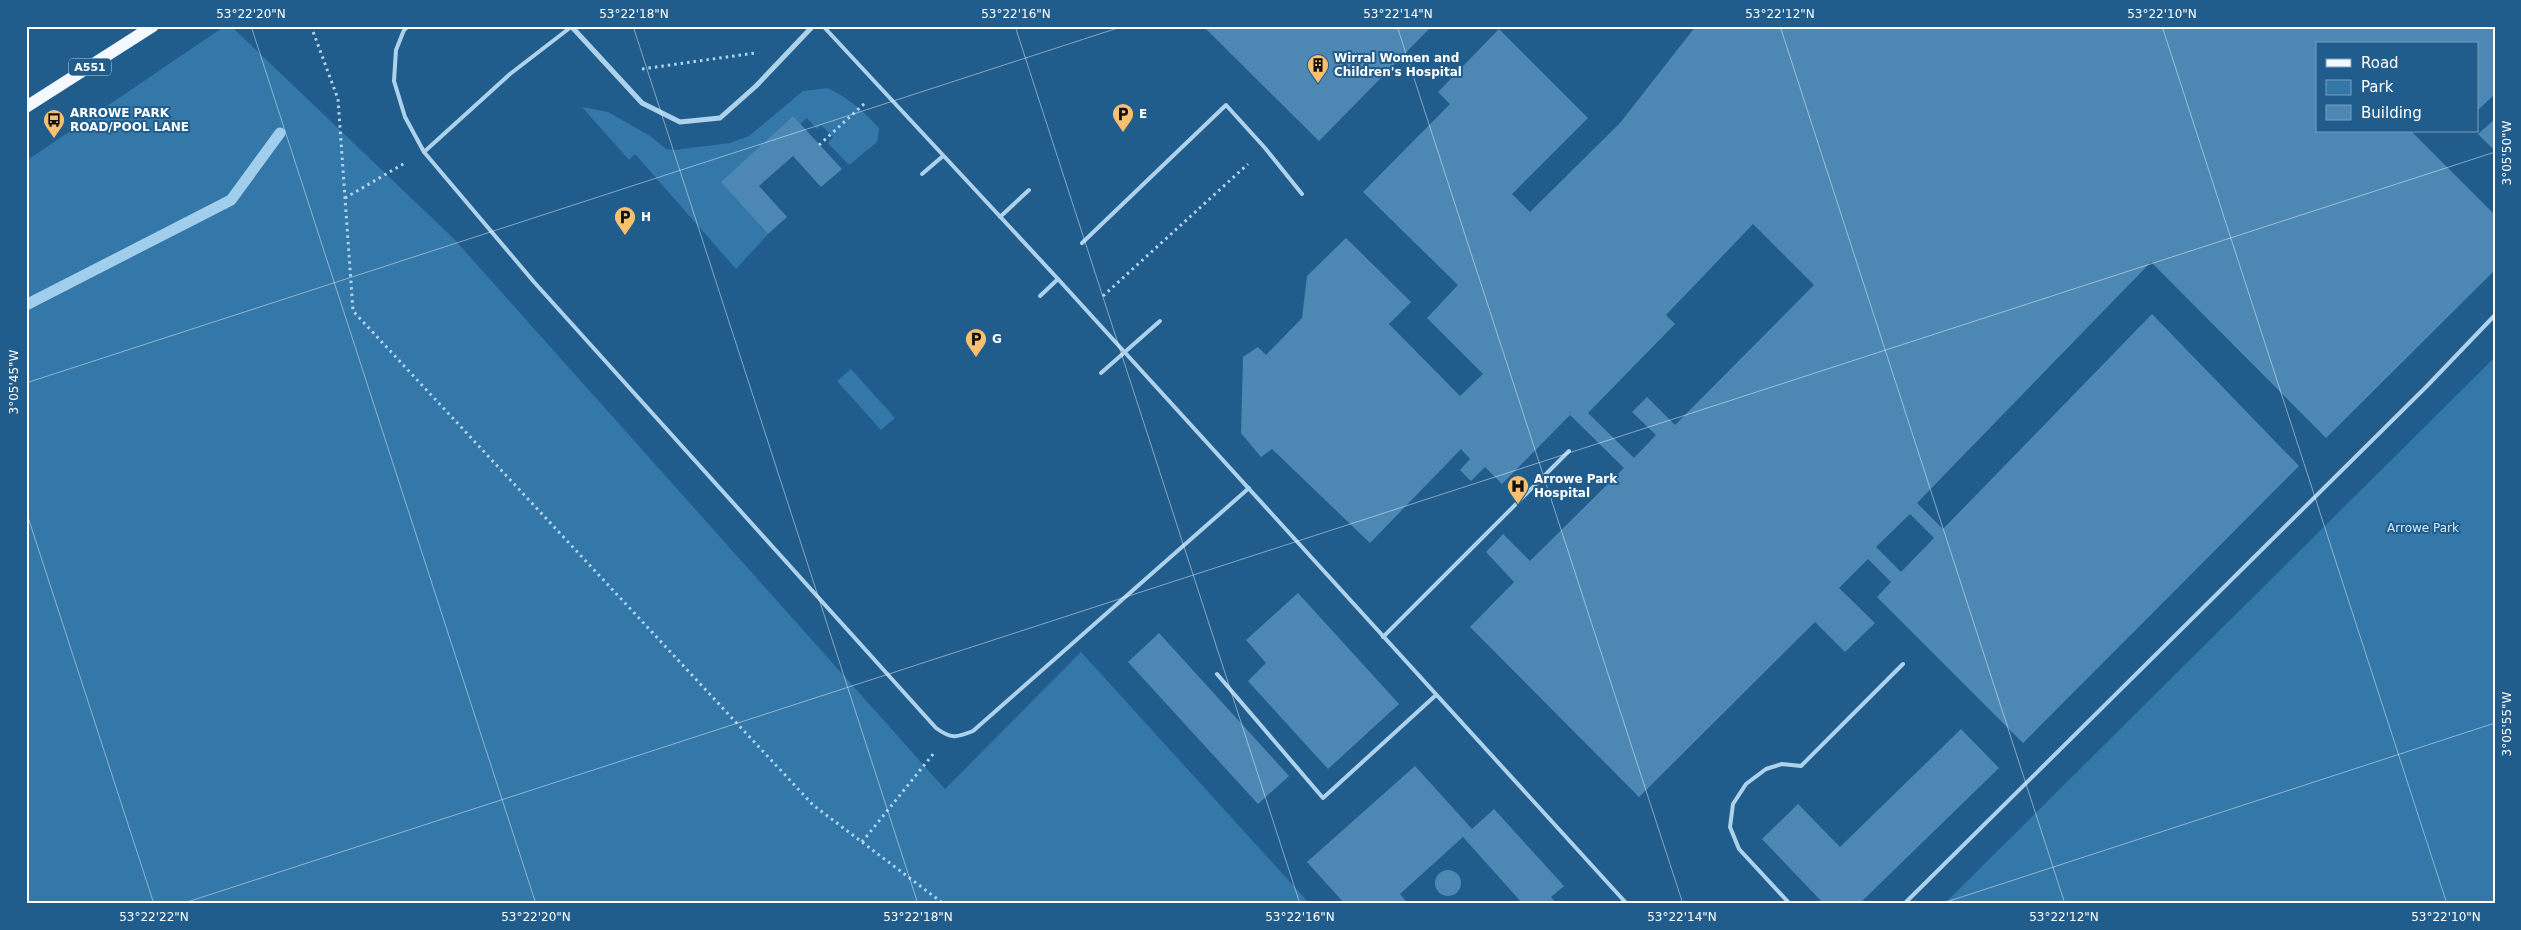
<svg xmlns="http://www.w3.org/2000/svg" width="2521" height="930" font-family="'DejaVu Sans',sans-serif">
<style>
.green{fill:#3477a9}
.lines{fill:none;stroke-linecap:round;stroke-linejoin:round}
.stream{stroke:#a2ceed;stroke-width:11}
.building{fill:#4d88b5;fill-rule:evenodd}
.path{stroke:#aed2ec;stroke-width:3;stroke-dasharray:2.5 4;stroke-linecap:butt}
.lane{stroke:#aed2ec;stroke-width:4}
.street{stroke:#aed2ec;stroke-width:5}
.primary{stroke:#f3f9fe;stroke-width:12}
.ticks{fill:none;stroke:#fff;stroke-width:1;stroke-opacity:0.45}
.labels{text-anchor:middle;stroke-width:4;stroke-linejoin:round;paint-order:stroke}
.shield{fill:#215d8c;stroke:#bccedc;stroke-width:1}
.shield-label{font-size:11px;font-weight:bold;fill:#fff}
.poi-label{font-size:12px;font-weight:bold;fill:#fff;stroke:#215d8c;text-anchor:start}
.park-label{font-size:12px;fill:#d3e9f8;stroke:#215d8c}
.neatline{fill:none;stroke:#fff;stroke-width:2}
.ticks-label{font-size:12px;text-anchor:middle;fill:#fff}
</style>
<rect width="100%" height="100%" fill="#215d8c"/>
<g class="green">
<path d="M225,26h6l223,213 491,550 136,-137 229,252h-1284v-743z"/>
<path d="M828,88c23,12 34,22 51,40l-2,14 -28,23 -21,-22 5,-6 -12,-12 -4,4 -10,-11 -7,6 -7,-8 -71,66 46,52 -32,35 -101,-115 -6,6 -47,-53 26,5 42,24 16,13 9,1 55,-7 19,-7 54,-45z"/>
<path d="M2495,357v547h-551z"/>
<path d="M851,369l44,49 -14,12 -44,-49z"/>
</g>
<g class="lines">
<path class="stream" d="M26,305l205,-105 49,-67"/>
</g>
<g class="building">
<path d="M1203,26h229l-113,115z"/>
<path d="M1696,26h799v68l-18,17v-67h-160v87h94l84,84v55l-169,168 -175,-176 -234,241 26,26 209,-215 147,152 -276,277 -146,-146 14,-15 -23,-23 -29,29 36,35 -30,29 -30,-30 -176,175 -169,-170 44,-45 -28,-30 17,-18 27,27 94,-93 -54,-53 -68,69 -17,-17 -14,14 -11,-11 10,-11 -9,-10 -91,94 -98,-94 -11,8 -20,-24 2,-76 15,-10 8,8 36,-37 5,-42 39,-38 65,64 -22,22 71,72 23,-22 -56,-56 31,-33 -95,-93 87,-88 -12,-12 61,-63 89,89 -76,76 18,18 90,-89zM1753,224l61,61 -139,140 -28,-28 -15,15 24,23 -22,23 -46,-45 87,-89 -9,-9zM1910,514l24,24 -33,34 -25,-25z"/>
<path d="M793,116l49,53 -21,18 -28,-31 -34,30 28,31 -19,17 -47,-52z"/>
<path d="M2495,119v32l-17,-17z"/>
<path d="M1298,593l101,111 -71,65 -80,-88 18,-18 -20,-23z"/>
<path d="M1159,633l130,143 -31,28 -130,-142z"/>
<path d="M1961,729l38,39 -140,136h-35l-62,-65 36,-35 42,43z"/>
<path d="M1415,766l57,63 22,-20 70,77 -13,11 6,7h-34l-60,-67 -63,57 8,10h-63l-38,-42z"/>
<circle cx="1448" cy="883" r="13"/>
</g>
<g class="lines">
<g class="path">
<path d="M311,26l27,73 15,212 460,494 131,99"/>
<path d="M642,69l113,-16"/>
<path d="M819,145l46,-42"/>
<path d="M345,198l60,-35"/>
<path d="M1103,296l145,-132"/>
<path d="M862,842l72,-89"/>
</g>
<g class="lane">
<path d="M409,26l-5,4 -8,20 -2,31 11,36 19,35 110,130 402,446c15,11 20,10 37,3l276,-243"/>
<path d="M823,26l235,253 569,625"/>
<path d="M424,152l86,-78 61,-47"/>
<path d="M922,174l21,-18"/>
<path d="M1000,217l29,-27"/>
<path d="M1082,243l144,-138 39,43 37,46"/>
<path d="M1040,296l18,-17"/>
<path d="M1101,373l59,-52"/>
<path d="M1383,637l186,-186"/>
<path d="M1217,674l106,124 113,-103"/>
<path d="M1790,904l-51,-55 -9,-22 3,-23 13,-20 20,-15 16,-5 19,2 102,-102"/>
<path d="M1904,904l523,-518 68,-71"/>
</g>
<path class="street" d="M571,26l71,77 38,19 40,-4 36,-32 57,-60"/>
<path class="primary" d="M26,107l127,-81"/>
</g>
<path class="ticks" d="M251,26l285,878M633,26l285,878M1015,26l285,878M1397,26l286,878M1780,26l285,878M2162,26l285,878M26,383l1098,-357M26,511l128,393M181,904l2314,-752M1940,904l555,-181"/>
<defs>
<g id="building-pin" transform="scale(1.125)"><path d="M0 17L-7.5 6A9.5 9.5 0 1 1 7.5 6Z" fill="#f8c06f" stroke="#215d8c"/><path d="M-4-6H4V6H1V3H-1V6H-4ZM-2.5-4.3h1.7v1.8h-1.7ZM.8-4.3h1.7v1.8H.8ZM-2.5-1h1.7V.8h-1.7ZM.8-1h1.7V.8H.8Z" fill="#111"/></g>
<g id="parking-pin" transform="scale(1.125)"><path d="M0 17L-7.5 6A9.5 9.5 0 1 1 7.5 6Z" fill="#f8c06f" stroke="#215d8c"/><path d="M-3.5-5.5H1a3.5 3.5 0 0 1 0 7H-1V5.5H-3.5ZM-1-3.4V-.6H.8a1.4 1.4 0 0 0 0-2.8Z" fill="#111"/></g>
<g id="bus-pin" transform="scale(1.125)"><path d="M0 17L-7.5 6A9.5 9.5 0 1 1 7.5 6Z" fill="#f8c06f" stroke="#215d8c"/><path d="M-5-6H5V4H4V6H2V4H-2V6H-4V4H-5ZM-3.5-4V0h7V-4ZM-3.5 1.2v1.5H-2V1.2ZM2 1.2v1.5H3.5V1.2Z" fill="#111"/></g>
<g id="hospital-pin" transform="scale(1.125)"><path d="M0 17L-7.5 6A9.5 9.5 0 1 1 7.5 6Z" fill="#f8c06f" stroke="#215d8c"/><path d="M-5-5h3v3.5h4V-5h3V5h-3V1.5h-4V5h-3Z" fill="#111"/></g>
</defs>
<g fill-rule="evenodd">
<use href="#building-pin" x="1318" y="65"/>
<use href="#parking-pin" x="1123" y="114"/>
<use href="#bus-pin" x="54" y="120"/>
<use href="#parking-pin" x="625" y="217"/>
<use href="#parking-pin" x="976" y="339"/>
<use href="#hospital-pin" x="1518" y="486"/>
</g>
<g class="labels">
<rect class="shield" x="69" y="58.5" width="42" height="17" rx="4"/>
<g class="shield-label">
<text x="90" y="71">A551</text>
</g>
<g class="poi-label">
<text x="1334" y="62">Wirral Women and<tspan x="1334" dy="14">Children's Hospital</tspan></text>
<text x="70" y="117">ARROWE PARK<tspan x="70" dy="14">ROAD/POOL LANE</tspan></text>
<text x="1139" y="118">E</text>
<text x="641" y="221">H</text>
<text x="992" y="343">G</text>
<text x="1534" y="483">Arrowe Park<tspan x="1534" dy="14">Hospital</tspan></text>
</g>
<g class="park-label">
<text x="2423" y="532">Arrowe Park</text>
</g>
</g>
<rect width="2521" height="930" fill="none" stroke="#215d8c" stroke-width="55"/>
<rect x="2316" y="42" width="162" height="90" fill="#215d8c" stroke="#7a9eba"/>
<rect x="2326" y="59" width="25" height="8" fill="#f3f9fe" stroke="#7a9eba"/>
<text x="2361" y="68" font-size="15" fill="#ffffff">Road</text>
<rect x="2326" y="80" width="25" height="15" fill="#3477a9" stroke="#7a9eba"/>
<text x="2361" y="92" font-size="15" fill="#ffffff">Park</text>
<rect x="2326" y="105" width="25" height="15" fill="#4d88b5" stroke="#7a9eba"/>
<text x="2361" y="118" font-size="15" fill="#ffffff">Building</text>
<rect x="28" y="28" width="2466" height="874" class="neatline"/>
<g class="ticks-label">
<text x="251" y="18">53°22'20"N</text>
<text x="634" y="18">53°22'18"N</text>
<text x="1016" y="18">53°22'16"N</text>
<text x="1398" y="18">53°22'14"N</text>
<text x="1780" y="18">53°22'12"N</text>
<text x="2162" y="18">53°22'10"N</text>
<text transform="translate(2507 153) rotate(-90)" y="4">3°05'50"W</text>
<text transform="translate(14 382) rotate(-90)" y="4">3°05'45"W</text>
<text transform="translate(2507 724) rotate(-90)" y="4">3°05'55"W</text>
<text x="154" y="921">53°22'22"N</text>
<text x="536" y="921">53°22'20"N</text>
<text x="918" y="921">53°22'18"N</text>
<text x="1300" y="921">53°22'16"N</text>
<text x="1682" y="921">53°22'14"N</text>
<text x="2064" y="921">53°22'12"N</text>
<text x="2446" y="921">53°22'10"N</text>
</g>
</svg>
